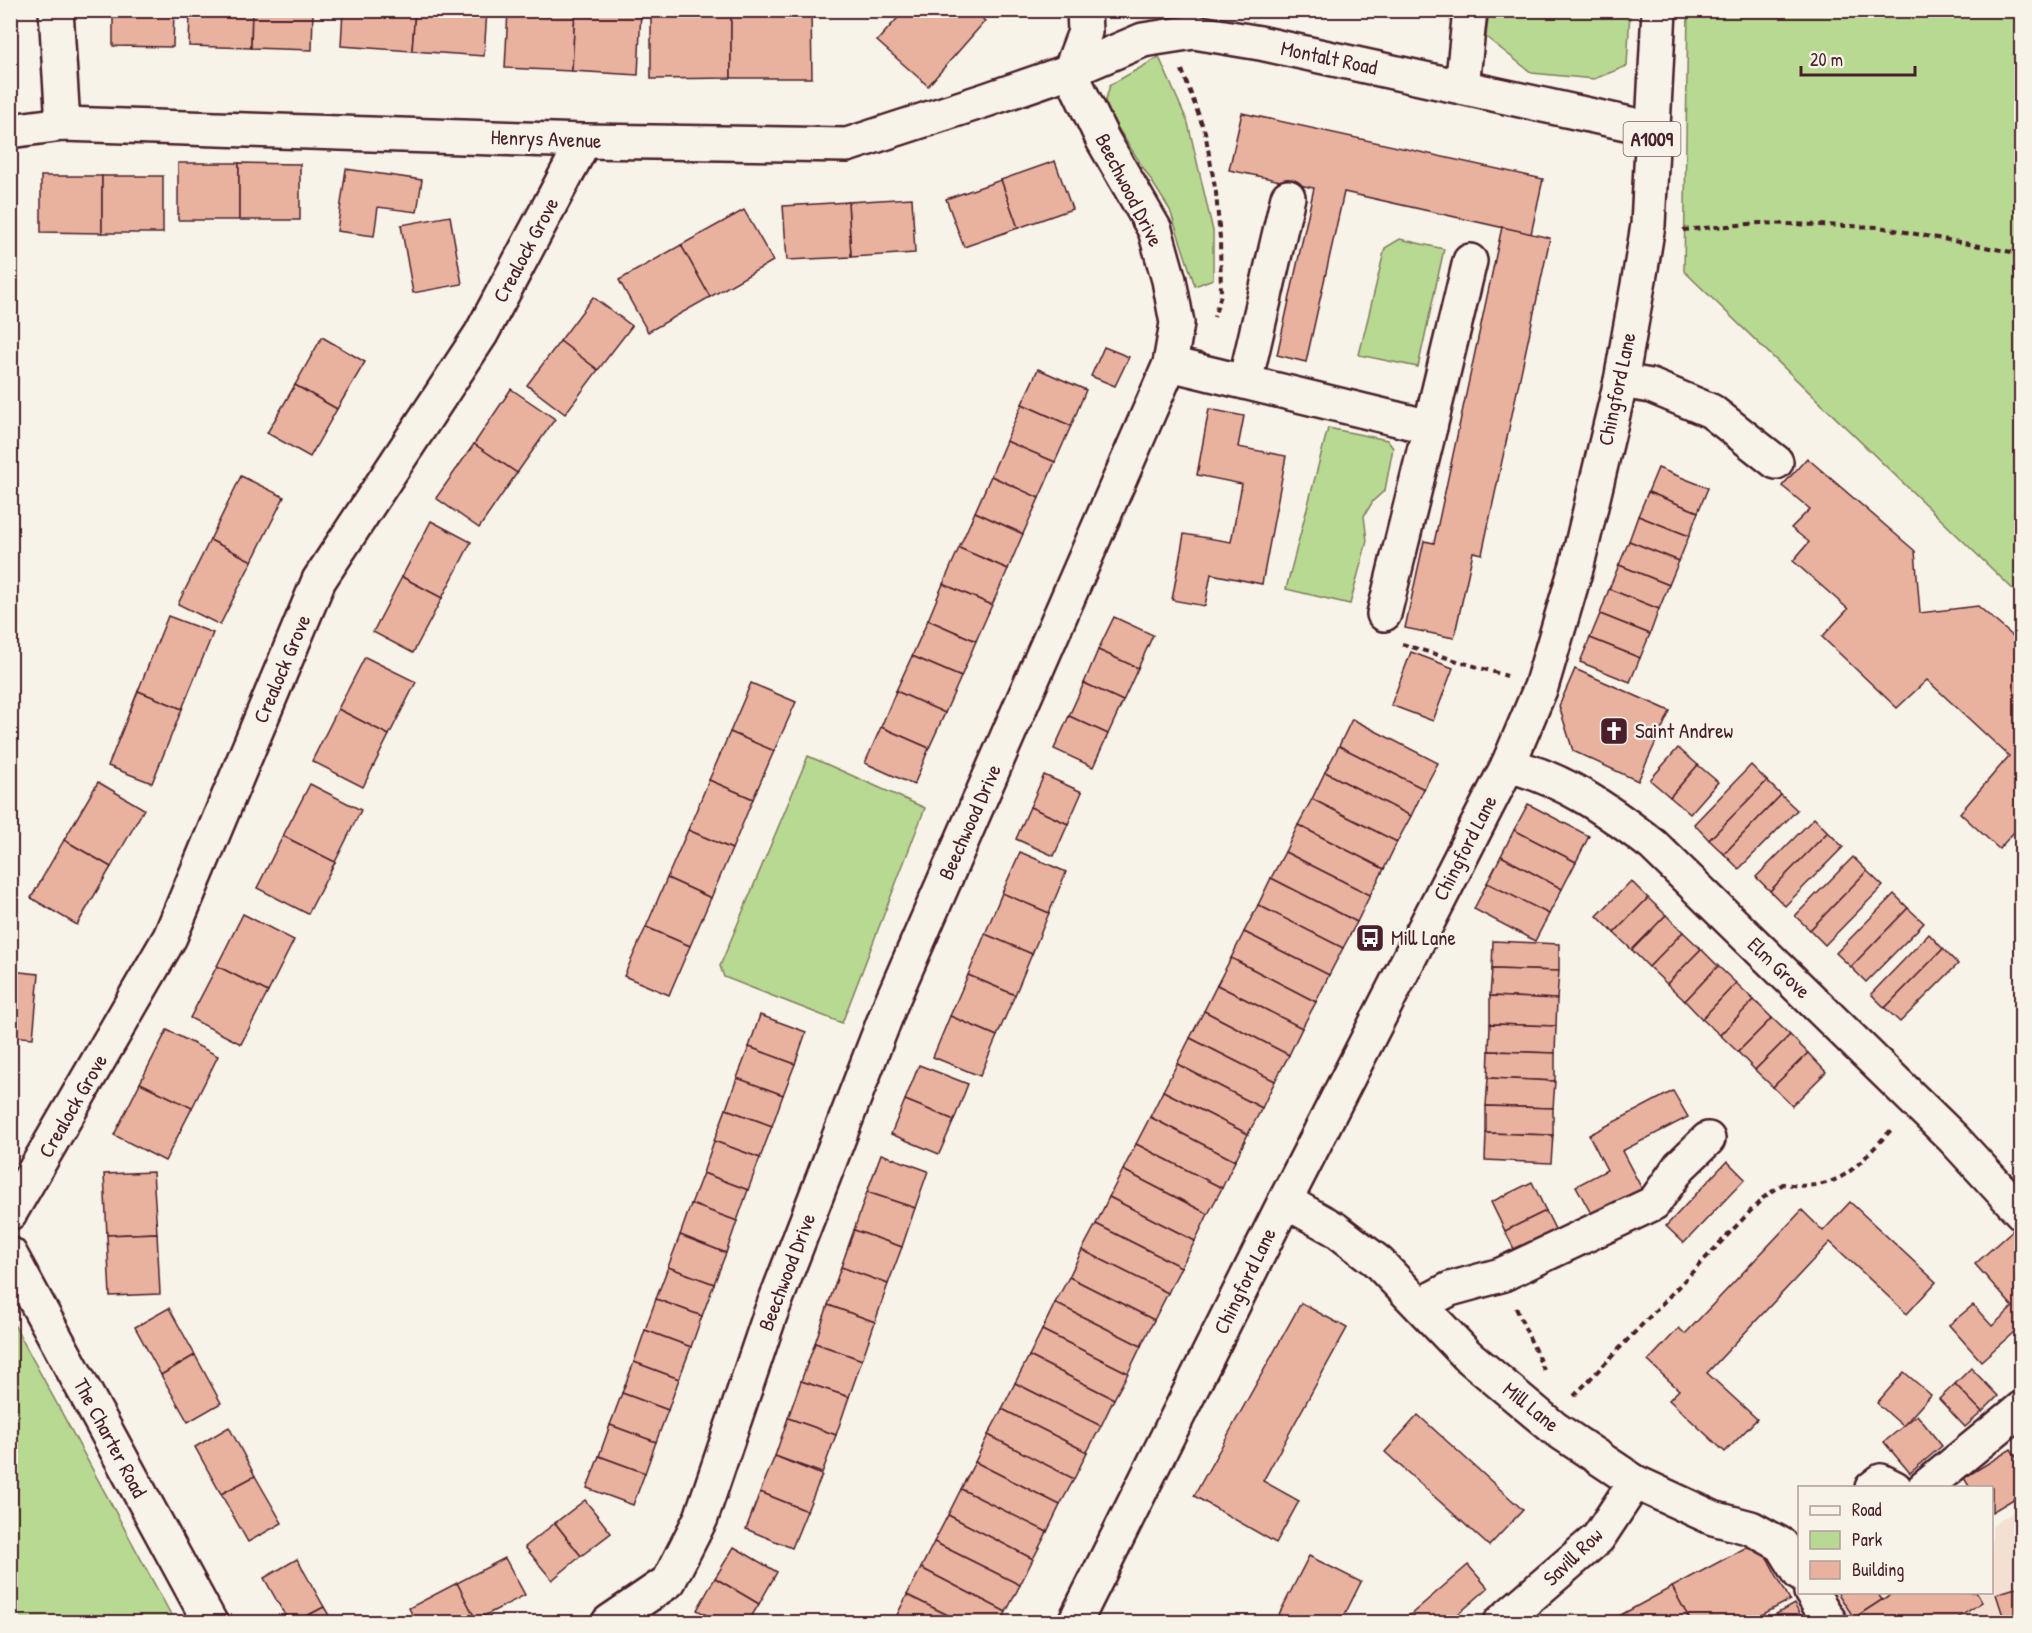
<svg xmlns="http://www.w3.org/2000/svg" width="2032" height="1633" font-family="'Patrick Hand',sans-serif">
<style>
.built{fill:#f3e0d2}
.green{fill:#b8d992;stroke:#817c5e;stroke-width:1.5}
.building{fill:#e9b29f;stroke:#4a1f2b;stroke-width:1.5}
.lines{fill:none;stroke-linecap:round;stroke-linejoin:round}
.minor-casing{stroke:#4a1f2b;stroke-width:38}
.major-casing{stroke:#4a1f2b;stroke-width:38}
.path{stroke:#4a1f2b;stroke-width:4;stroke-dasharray:6 4.5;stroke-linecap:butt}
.minor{stroke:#f7f3e8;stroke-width:33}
.major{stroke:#f7f3e8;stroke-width:33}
.labels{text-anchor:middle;stroke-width:4.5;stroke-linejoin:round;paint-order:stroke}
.shield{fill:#f7f3e8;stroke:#7e5f64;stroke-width:1.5}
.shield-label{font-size:20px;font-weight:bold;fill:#4a1f2b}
.street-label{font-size:21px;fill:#4a1f2b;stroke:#f7f3e8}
.poi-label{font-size:21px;fill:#4a1f2b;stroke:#f7f3e8;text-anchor:start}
</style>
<rect width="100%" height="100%" fill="#f7f3e8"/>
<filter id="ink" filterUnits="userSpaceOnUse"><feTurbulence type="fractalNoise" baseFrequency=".0167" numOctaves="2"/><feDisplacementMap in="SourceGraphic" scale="12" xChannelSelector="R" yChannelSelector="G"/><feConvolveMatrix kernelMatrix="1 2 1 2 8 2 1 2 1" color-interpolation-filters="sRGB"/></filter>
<g filter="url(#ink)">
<path class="built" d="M2021,1507v115h-172l-20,-29 163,-1v-66z"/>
<g class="green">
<path d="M1489,11h141l-3,55 -33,13 -62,-6 -46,-36z"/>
<path d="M1688,11h333v586l-337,-326z"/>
<path d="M1159,57l29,66 25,108v48l-18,7 -25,-76 -66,-104 6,-21z"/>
<path d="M1400,239l44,10 -26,118 -59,-12 26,-107z"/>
<path d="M1328,428l59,12 6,8 -8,42 -12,11 -9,15 3,25 -17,63 -64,-15z"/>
<path d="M808,756l117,52 -83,215 -118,-46 -4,-11z"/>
<path d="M10,1319h1l164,303h-164z"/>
</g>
<g class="building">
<path d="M113,10h61l-1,37 -60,-1z"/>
<path d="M190,10h62l-1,38 -62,-2z"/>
<path d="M252,10h61l-1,40 -61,-2z"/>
<path d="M343,10h72l-3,41 -71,-5z"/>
<path d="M415,10h72l-3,46 -72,-5z"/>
<path d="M508,10h67l-3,61 -67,-3z"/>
<path d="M575,10h66l-3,65 -66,-4z"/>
<path d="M651,10h80v68l-80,1z"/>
<path d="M731,10h80l1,68h-81z"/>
<path d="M905,10h69l11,11 -57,65 -51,-45z"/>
<path d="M1242,113l301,66 -12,55 -187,-42 -38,170 -29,-7 37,-167 -85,-18z"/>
<path d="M1055,161l17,48 -54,19 -17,-48z"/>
<rect x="178" y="163" width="61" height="57"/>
<path d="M239,163l61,1v56h-61z"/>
<path d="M346,169l76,11 -5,32 -39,-5 -4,29 -37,-5z"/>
<path d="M41,176h61v57l-61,-1z"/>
<rect x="102" y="176" width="61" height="57"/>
<path d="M1001,180l17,48 -54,19 -18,-48z"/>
<path d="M912,198l3,55 -64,4 -3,-55z"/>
<path d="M848,202l3,55 -64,3 -4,-54z"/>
<path d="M744,210l29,51 -63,36 -29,-52z"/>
<path d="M450,216l12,68 -49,9 -12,-68z"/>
<path d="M1502,227l48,11 -68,316 -9,-2 -19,86 -49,-10 19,-87 10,2z"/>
<path d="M681,245l29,52 -62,35 -29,-52z"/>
<path d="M593,297l39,29 -34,44 -38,-29z"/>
<path d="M322,337l43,25 -28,47 -42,-24z"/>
<path d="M560,341l38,29 -33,44 -38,-29z"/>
<path d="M1104,347l25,10 -14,29 -24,-10z"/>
<path d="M1038,369l48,21 -15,36 -49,-22z"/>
<path d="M295,385l42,24 -27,48 -43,-24z"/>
<path d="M511,389l44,30 -38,54 -43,-29z"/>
<path d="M1022,404l49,22 -16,36 -49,-21z"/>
<path d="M1209,409l35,7 -6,31 48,9 -24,128 -51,-10 -6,32 -33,-6 12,-66 47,8 11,-58 -45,-9z"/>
<path d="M1006,441l49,21 -16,36 -48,-22z"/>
<path d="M474,444l43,29 -38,55 -43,-30z"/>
<path d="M1807,458l108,93 5,62 58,-7 44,38v179l-23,26 -39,-36 49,-57 -82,-76 -30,28 -75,-71 26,-28 -55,-48 16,-19 -18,-14 19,-19 -28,-23z"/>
<path d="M1658,468l50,20 -10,24 -50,-20z"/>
<path d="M241,476l43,21 -32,64 -42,-21z"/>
<path d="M991,476l48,22 -16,36 -48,-22z"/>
<path d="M1648,492l50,20 -9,24 -51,-20z"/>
<path d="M975,512l48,22 -15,35 -49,-21z"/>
<path d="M1638,516l51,20 -10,25 -50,-20z"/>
<path d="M431,521l40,21 -29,56 -40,-21z"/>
<path d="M210,540l42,21 -32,64 -42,-21z"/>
<path d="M1629,541l50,20 -10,24 -50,-20z"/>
<path d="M959,548l49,21 -16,36 -49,-21z"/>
<path d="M1619,565l50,20 -10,24 -50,-20z"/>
<path d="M402,577l40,21 -29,55 -40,-21z"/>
<path d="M943,584l49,21 -16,36 -48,-21z"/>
<path d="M1609,589l50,20 -9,25 -50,-20z"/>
<path d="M1600,614l50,20 -10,24 -50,-20z"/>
<path d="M168,616l45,17 -31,76 -44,-18z"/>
<path d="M1114,617l39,18 -15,33 -40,-18z"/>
<path d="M928,620l48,21 -15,36 -49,-21z"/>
<path d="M1590,638l50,20 -10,24 -50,-20z"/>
<path d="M1098,650l40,18 -15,33 -39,-18z"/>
<path d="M1411,652l42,16 -20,53 -42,-16z"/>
<path d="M912,656l49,21 -16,36 -49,-22z"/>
<path d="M365,657l51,25 -27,53 -51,-26z"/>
<path d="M1575,669l95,42 -32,70 -65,-30 -14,-45z"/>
<path d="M751,683l45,19 -22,49 -44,-19z"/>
<path d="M1084,683l39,18 -15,33 -39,-18z"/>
<path d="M138,691l44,18 -30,74 -44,-17z"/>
<path d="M896,691l49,22 -16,35 -48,-21z"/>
<path d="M338,709l51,26 -26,52 -51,-26z"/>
<path d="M1069,716l39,18 -15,33 -39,-18z"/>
<path d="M1352,719l86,44 -14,26 -85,-43z"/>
<path d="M881,727l48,21 -15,37 -49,-22z"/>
<path d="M730,732l44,19 -21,48 -44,-19z"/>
<path d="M1339,746l85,43 -13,27 -86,-44z"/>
<path d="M1678,748l20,17 -28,32 -20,-17z"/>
<path d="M1698,765l20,17 -28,32 -20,-17z"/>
<path d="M1751,765l16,16 -58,59 -15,-16z"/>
<path d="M1325,772l86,44 -14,26 -85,-43z"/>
<path d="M1044,775l38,17 -14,32 -38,-17z"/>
<path d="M709,780l44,19 -21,50 -44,-19z"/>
<path d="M1767,781l14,14 -57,59 -15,-14z"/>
<path d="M98,782l46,27 -33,58 -47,-27z"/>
<path d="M310,784l51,26 -26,52 -52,-26z"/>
<path d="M1781,795l16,15 -58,59 -15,-15z"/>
<path d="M1312,799l85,43 -13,27 -86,-44z"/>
<path d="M1528,804l61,32 -13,26 -62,-32z"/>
<path d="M1030,807l38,17 -14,32 -38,-17z"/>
<path d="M1814,818l14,14 -58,59 -14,-14z"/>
<path d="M1298,825l86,44 -14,26 -85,-43z"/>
<path d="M688,830l44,19 -21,49 -44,-20z"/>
<path d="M1514,830l62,32 -14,27 -61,-33z"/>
<path d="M1828,832l15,15 -58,59 -15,-15z"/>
<path d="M283,836l52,26 -27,52 -51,-26z"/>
<path d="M64,840l47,27 -34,58 -46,-27z"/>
<path d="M1020,852l46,20 -17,41 -47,-20z"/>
<path d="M1285,852l85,43 -13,27 -86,-44z"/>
<path d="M1501,856l61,33 -13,25 -62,-31z"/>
<path d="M1853,857l14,14 -57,59 -15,-14z"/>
<path d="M1867,871l16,15 -58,59 -15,-15z"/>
<path d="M667,878l44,20 -21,48 -44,-19z"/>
<path d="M1271,878l86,44 -14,26 -85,-43z"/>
<path d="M1631,881l17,17 -34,35 -17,-17z"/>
<path d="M1487,883l62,31 -14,27 -61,-32z"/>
<path d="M1002,893l47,20 -17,41 -47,-20z"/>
<path d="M1894,894l14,14 -57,59 -15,-14z"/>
<path d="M1648,898l18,17 -34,35 -18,-17z"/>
<path d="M1258,905l85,43 -14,27 -85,-43z"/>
<path d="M1908,908l16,15 -58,59 -15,-15z"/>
<path d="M243,914l51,26 -26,52 -51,-26z"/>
<path d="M1666,915l17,17 -34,35 -17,-17z"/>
<path d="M646,927l44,19 -21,49 -45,-19z"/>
<path d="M1244,932l85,43 -13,27 -85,-44z"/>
<path d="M1683,932l18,17 -34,35 -18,-17z"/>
<path d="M985,934l47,20 -17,41 -47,-20z"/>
<path d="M1929,934l14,15 -58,59 -14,-14z"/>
<path d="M1493,941l66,3v27l-67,-2z"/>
<path d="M1701,949l17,17 -33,35 -18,-17z"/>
<path d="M1943,949l15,15 -58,58 -15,-14z"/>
<path d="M1231,958l85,44 -14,26 -85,-43z"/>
<path d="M217,966l51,26 -27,52 -51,-26z"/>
<path d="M1718,966l18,17 -34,36 -17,-18z"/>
<path d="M1492,969l67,2 -2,28 -67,-3z"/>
<path d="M10,971l29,3 -6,64 -23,-2z"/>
<path d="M968,975l47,20 -18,41 -47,-20z"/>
<path d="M1736,983l18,17 -34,35 -18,-16z"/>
<path d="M1217,985l85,43 -13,27 -85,-44z"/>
<path d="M1490,996l67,3 -1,27 -66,-2z"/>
<path d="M1754,1000l18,18 -34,34 -18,-17z"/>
<path d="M1204,1011l85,44 -14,26 -85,-43z"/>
<path d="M760,1015l46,17 -11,32 -46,-17z"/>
<path d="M950,1016l47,20 -17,40 -47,-19z"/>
<path d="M1772,1018l18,17 -35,35 -17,-18z"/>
<path d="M1490,1024l66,2 -1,27 -66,-2z"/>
<path d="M167,1030l51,26 -26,52 -52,-25z"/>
<path d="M1790,1035l18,18 -35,34 -18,-17z"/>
<path d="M1190,1038l85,43 -13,27 -85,-44z"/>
<path d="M749,1047l46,17 -12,31 -46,-17z"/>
<path d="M1489,1051l66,2v28l-67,-3z"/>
<path d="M1808,1053l18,19 -34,34 -19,-19z"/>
<path d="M1177,1064l85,44 -14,26 -85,-43z"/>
<path d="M919,1065l49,19 -14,36 -49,-20z"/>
<path d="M737,1078l46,17 -11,31 -46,-17z"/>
<path d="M1488,1078l67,3 -2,27 -67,-2z"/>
<path d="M140,1083l52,25 -27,53 -51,-26z"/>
<path d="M1163,1091l85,43 -13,27 -85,-44z"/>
<path d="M1673,1091l15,26 -66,34 21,40 -50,26 -17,-31 31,-16 -18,-35z"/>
<path d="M905,1100l49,20 -15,34 -48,-20z"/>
<path d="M1486,1106l67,2v27l-67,-2z"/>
<path d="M726,1109l46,17 -12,32 -46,-17z"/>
<path d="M1150,1117l85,44 -13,27 -86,-44z"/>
<path d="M1486,1133l67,2 -2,28 -66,-3z"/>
<path d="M714,1141l46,17 -12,32 -45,-17z"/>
<path d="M1136,1144l86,44 -14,26 -85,-44z"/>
<path d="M881,1154l47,17 -13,37 -48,-16z"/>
<path d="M1727,1161l18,18 -61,64 -18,-17z"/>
<path d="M1123,1170l85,44 -13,27 -86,-44z"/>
<path d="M153,1172l4,61 -50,2 -3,-61z"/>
<path d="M703,1173l45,17 -11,31 -46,-17z"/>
<path d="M1532,1182l14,29 -41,20 -14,-29z"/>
<path d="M867,1192l48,16 -13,39 -48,-17z"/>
<path d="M1109,1197l86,44 -14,26 -85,-43z"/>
<path d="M1850,1202l86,80 -29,32 -77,-72 -123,131 50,46 -32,33 -56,-52 10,-10 -31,-29 31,-33 6,6 117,-124 21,21z"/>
<path d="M691,1204l46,17 -11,32 -46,-18z"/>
<path d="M1546,1211l14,28 -41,20 -14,-28z"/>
<path d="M1096,1224l85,43 -13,26 -86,-43z"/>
<path d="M2015,1228l7,7v28l-8,6 8,9v47l-41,36 -32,-36 24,-20 19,21 21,-19 -38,-43z"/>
<path d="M854,1230l48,17 -14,37 -47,-17z"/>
<path d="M157,1233l3,61 -50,2 -3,-61z"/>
<path d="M680,1235l46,18 -12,31 -46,-17z"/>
<path d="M1082,1250l86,43 -14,27 -85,-43z"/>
<path d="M668,1267l46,17 -12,32 -46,-17z"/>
<path d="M841,1267l47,17 -13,38 -47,-17z"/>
<path d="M1069,1277l85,43 -13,26 -86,-43z"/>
<path d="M656,1299l46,17 -11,31 -46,-17z"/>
<path d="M1055,1303l86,43 -13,27 -86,-43z"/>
<path d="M1301,1303l46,25 -84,153 36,20 -23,42 -82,-47z"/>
<path d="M828,1305l47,17 -13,38 -47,-17z"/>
<path d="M169,1308l26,47 -34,20 -26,-48z"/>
<path d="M645,1330l46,17 -12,32 -45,-17z"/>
<path d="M1042,1330l86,43 -14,26 -85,-43z"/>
<path d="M815,1343l47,17 -13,37 -48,-16z"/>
<path d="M195,1355l26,48 -33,19 -27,-47z"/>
<path d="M1029,1356l85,43 -13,27 -86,-43z"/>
<path d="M634,1362l45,17 -11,31 -46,-17z"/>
<path d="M1971,1368l27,28 -16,16 -27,-28z"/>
<path d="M1904,1372l27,23 -28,31 -26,-23z"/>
<path d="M801,1381l48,16 -13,38 -48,-17z"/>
<path d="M1015,1383l86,43 -14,26 -85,-43z"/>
<path d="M1955,1384l27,28 -17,15 -26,-28z"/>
<path d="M622,1393l46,17 -12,32 -46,-17z"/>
<path d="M1002,1409l85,43 -13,27 -86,-44z"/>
<path d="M1418,1415l105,95 -34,36 -104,-94z"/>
<path d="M1917,1415l25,31 -32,27 -26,-31z"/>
<path d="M788,1418l48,17 -14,38 -47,-17z"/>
<path d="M610,1425l46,17 -11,31 -46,-17z"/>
<path d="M229,1427l26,49 -34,18 -26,-47z"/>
<path d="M988,1435l86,44 -14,26 -85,-43z"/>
<path d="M2011,1449l11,17v28l-30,18v-24h-22l-6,-10z"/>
<path d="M599,1456l46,17 -12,32 -46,-17z"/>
<path d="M775,1456l47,19 -15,36 -47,-19z"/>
<path d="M975,1462l85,43 -13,27 -86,-43z"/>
<path d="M255,1476l27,47 -34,19 -27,-48z"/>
<path d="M961,1489l86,43 -14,27 -85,-44z"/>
<path d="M760,1492l47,19 -15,37 -46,-19z"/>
<path d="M585,1500l26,33 -30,23 -26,-33z"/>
<path d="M948,1515l85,44 -13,26 -86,-43z"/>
<path d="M555,1523l26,33 -29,24 -27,-33z"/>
<path d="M1758,1541l32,59 -42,22h-57l-19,-35z"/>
<path d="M934,1542l86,43 -14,27 -85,-44z"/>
<path d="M734,1547l43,25 -18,32 -44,-26z"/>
<path d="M1309,1556l52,26 -20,40h-66z"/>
<path d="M505,1558l20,37 -49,25 -19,-37z"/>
<path d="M297,1559l27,48 -29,15h-6l-25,-44z"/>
<path d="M1468,1565l20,23 -39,34h-47z"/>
<path d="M921,1568l85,44 -5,10h-39l-55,-27z"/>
<path d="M715,1578l44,26 -11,18h-29l-22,-12z"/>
<path d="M457,1583l19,37 -5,2h-55l-7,-14z"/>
<path d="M2022,1586v33l-17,3 -9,-28z"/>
<path d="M1672,1587l19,35h-83z"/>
<path d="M1837,1592h40l5,8 -28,18z"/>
<path d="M1894,1592h82l6,10 -27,18 1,2h-99l-3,-4z"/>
<path d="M907,1595l55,27h-66l-2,-1z"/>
<path d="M1794,1604l8,14 -8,4h-32z"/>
<path d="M324,1607l9,15h-38z"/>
</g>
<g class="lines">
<g class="minor-casing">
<g id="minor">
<path d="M56,10l7,114"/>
<path d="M1070,71l15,-39 -1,-22"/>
<path d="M1462,87l8,-77"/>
<path d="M10,131l53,-7 521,17 263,4 139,-45 84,-29 73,-31 51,-8 66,11 393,86"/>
<path d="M1170,364l260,63 40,-166"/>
<path d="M1621,381l30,5 60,25 65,51"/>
<path d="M1245,382l43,-185"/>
<path d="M1384,614l46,-187"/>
<path d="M1508,765c58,15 98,44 145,80l300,293 69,75"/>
<path d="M1285,1201l50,28 43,33 89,93 87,73 81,54 78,36 38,10 31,17 18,29"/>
<path d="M10,1213l160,-276 149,-357 162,-246 103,-193"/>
<path d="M10,1254l200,368"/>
<path d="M1420,1305l30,-16 51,-14 153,-72 26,-37 28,-27"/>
<path d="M1872,1488l9,-7 14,7"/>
<path d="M1924,1488l98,-80"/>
<path d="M1811,1592l19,30"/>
<path d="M609,1622l60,-41 32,-63 69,-203 121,-312 279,-639 7,-41 -8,-43 -14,-50 -52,-90 -33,-69"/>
<path d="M1501,1622l97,-84 37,-56"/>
</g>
</g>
<g class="major-casing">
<path id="major" d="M1075,1622l210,-421 223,-436 33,-78 36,-122 44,-184 20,-113 7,-43 11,-215"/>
</g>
<g class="path">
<path d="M1182,70l23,62 11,61 4,45 1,57 -7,22"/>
<path d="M1683,230l77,-7 119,4 143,27"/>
<path d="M1402,644l105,32"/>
<path d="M1516,1308l28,62"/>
<path d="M1574,1396l189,-198 20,-14c59,9 73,-18 110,-56"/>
</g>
<use href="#minor" class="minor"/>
<use href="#major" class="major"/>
</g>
</g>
<defs>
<g id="church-square" transform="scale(1.5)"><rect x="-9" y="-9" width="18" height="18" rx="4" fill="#4a1f2b" stroke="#f7f3e8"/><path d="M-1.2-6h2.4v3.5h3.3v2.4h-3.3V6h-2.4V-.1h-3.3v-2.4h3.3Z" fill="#fff"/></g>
<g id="bus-square" transform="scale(1.5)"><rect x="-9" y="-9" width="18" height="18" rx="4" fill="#4a1f2b" stroke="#f7f3e8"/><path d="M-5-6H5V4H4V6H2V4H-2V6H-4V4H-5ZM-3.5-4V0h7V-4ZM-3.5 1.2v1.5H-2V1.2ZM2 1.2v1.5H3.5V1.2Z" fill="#fff"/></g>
</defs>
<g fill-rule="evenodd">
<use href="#church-square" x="1614" y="731"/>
<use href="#bus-square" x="1370" y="938"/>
</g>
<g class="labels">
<rect class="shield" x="1623.5" y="122" width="57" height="34" rx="4.5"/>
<g class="shield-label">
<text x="1652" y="146">A1009</text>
</g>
<g class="street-label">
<text transform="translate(1329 58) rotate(12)" y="7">Montalt Road</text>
<text transform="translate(546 139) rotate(2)" y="7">Henrys Avenue</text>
<text transform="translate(1129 190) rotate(63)" y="7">Beechwood Drive</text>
<text transform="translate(526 250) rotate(-62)" y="7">Crealock Grove</text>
<text transform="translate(1617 389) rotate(-78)" y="7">Chingford Lane</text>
<text transform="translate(282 669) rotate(-67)" y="7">Crealock Grove</text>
<text transform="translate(970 822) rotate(-66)" y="7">Beechwood Drive</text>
<text transform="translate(1465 848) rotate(-63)" y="7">Chingford Lane</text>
<text transform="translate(1779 968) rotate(44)" y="7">Elm Grove</text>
<text transform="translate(73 1106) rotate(-60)" y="7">Crealock Grove</text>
<text transform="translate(787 1272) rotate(-69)" y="7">Beechwood Drive</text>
<text transform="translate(1245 1281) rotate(-64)" y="7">Chingford Lane</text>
<text transform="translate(1531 1407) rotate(39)" y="7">Mill Lane</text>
<text transform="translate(110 1438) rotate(62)" y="7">The Charter Road</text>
<text transform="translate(1573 1557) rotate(-44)" y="7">Savill Row</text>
</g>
<g class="poi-label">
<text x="1635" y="738">Saint Andrew</text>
<text x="1391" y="945">Mill Lane</text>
</g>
</g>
<rect width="2032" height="1633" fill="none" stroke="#f7f3e8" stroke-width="36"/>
<rect x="18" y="18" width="1996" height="1597" fill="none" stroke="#4a1f2b" stroke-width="2" filter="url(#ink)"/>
<rect x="1798" y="1486" width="195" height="108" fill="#f7f3e8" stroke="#b29e9c" stroke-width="1.5"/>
<rect x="1810" y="1506" width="30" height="9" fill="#f7f3e8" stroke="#b29e9c" stroke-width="1.5"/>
<text x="1852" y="1516" font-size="18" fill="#4a1f2b">Road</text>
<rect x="1810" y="1531" width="30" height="18" fill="#b8d992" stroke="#b29e9c" stroke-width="1.5"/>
<text x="1852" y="1546" font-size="18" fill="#4a1f2b">Park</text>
<rect x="1810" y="1561" width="30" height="18" fill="#e9b29f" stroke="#b29e9c" stroke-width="1.5"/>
<text x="1852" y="1576" font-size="18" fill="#4a1f2b">Building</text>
<path d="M1801 66v9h114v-9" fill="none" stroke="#4a1f2b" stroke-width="3"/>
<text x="1810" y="66" font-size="18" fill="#4a1f2b" stroke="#f7f3e8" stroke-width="4.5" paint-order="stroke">20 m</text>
</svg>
